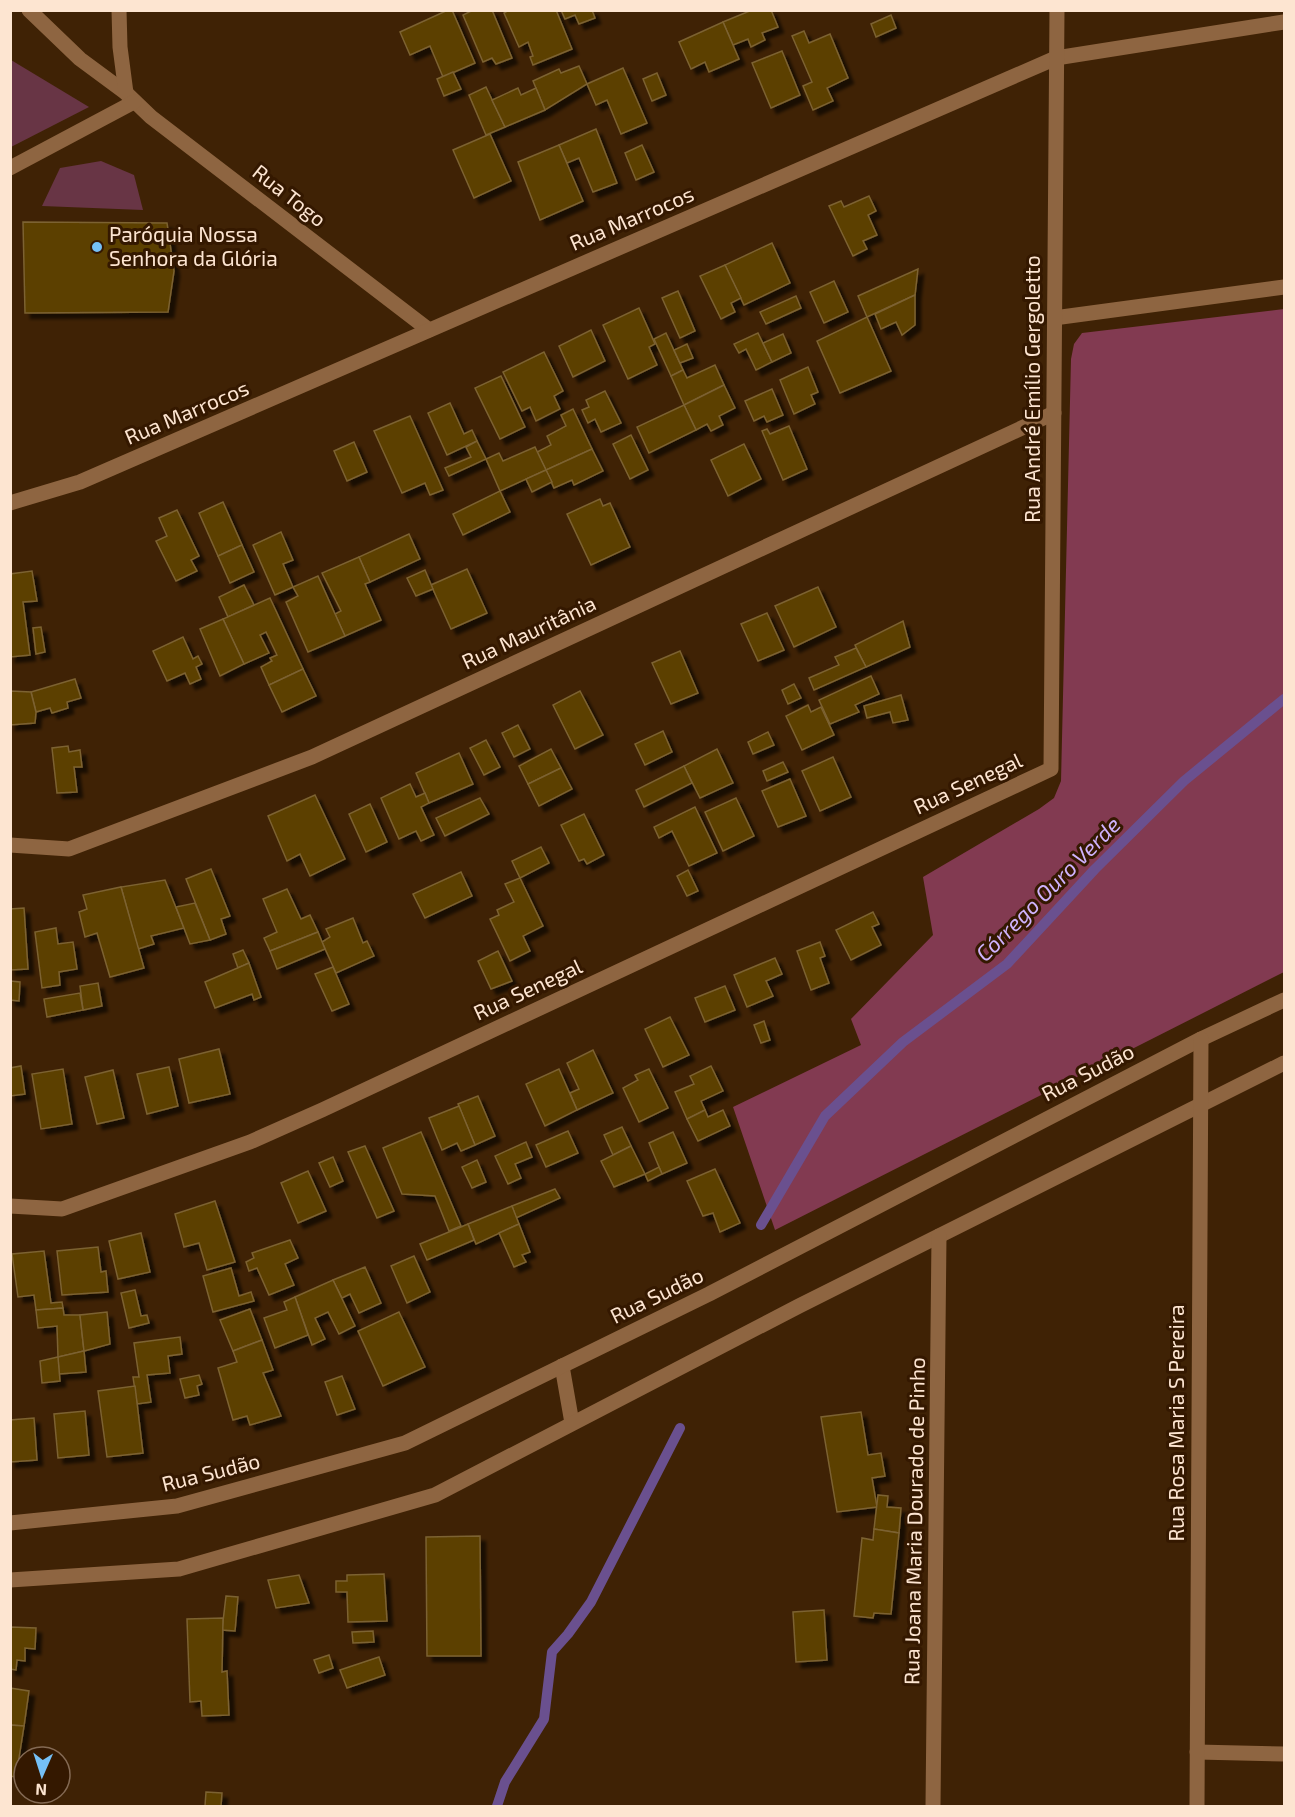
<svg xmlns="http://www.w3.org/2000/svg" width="1295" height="1817" font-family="'Exo 2',sans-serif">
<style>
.green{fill:#683545}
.forest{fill:#823a51}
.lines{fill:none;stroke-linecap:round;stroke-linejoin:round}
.stream{stroke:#6a508f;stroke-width:10}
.building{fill:#5b3f00;stroke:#7c6231;stroke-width:1.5;filter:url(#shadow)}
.minor{stroke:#8e6541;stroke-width:15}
.poi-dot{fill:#75c0f6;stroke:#341800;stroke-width:2}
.labels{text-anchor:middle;stroke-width:6;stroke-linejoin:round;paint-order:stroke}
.street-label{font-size:21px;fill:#fde5d1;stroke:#341800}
.poi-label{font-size:21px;fill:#fde5d1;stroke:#341800;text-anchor:start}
.water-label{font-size:22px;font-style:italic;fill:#cfb3fd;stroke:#341800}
</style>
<defs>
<filter id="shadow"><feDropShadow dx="5.5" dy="5.5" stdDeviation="1.5" flood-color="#0009"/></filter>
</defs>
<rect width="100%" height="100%" fill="#3f2205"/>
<g class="green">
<path d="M11,60l78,47 -78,40z"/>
<path d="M101,161l33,14 9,35 -101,-4 18,-38z"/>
</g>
<path class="forest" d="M1284,309v663l-509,258 -42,-123 128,-62 -10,-26 82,-84 -10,-58 116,-68 15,-11 7,-17 10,-422 3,-15 8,-11z"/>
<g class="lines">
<g class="stream">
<path d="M761,1225l64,-109 78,-74 104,-78 88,-95 89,-88 100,-82"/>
<path d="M497,1806l8,-24 39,-63 8,-67 16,-18 23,-32 89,-174"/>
</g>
</g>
<g class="building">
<path d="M448,10h4l23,53 -32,14 -13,-31 -20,9 -10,-23z"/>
<path d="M473,10h19l20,48 -16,6 -4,-6 -9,4 -20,-47z"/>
<path d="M509,10h47l16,39 -39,16 -3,-8 3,-1 -5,-14 -9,5 -15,-34z"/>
<path d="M561,10h31l3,8 -16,6 -4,-9 -10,4z"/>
<path d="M752,10h19l7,17 -16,6 3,7 -14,7 -3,-8 -15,6 -10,-23z"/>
<path d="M891,15l5,13 -20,9 -5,-13z"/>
<path d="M723,22l16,37 -30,13 -4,-10 -14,7 -12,-27z"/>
<path d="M804,31l5,12 21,-9 18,44 -21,10 6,13 -20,9 -10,-24 9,-4 -20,-46z"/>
<path d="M782,51l18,44 -29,13 -19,-45z"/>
<path d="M579,66l8,18 -42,26 -12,-29 26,-12 2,4z"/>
<path d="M623,68l24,55 -26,11 -14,-34 -11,5 -9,-21z"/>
<path d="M453,72l8,17 -17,7 -7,-17z"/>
<path d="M657,73l9,22 -14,6 -9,-22z"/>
<path d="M486,87l19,40 -19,8 -17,-40z"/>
<path d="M518,88l3,7 15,-7 9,22 -40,17 -13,-27z"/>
<path d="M596,129l21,54 -24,9 -14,-34 -12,5 -8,-18z"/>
<path d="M490,134l21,47 -37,17 -21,-48z"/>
<path d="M559,145l24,56 -43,19 -22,-58z"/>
<path d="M642,145l12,27 -18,8 -11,-27z"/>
<path d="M869,196l7,15 -8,4 9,20 -14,6 4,8 -14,7 -24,-50 12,-5 3,6z"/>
<path d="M23,222l144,1 7,48 -6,41 -143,1z"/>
<path d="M772,243l18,40 -46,22 -19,-40z"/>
<path d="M725,265l16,33 -10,5 4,9 -14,7 -21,-43z"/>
<path d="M918,269l-3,26 -48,22 -9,-21z"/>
<path d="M834,281l14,31 -24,11 -14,-31z"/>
<path d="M678,291l17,40 -15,7 -18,-40z"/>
<path d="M915,295v30l-13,10 -6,-13 -15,7 -6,-15z"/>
<path d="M796,296l5,12 -35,16 -6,-12z"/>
<path d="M639,308l16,36 -6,3 8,18 -29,14 -25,-54z"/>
<path d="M867,317l24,54 -51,22 -23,-52z"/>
<path d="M591,330l14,31 -32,16 -14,-31z"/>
<path d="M666,333l17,37 -12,6 -17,-37z"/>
<path d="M758,333l14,29 -16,8 -10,-21 -7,4 -5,-9z"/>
<path d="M783,334l8,19 -19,9 -9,-19z"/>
<path d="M687,344l6,14 -13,5 -6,-13z"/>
<path d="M544,352l19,39 -9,5 6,13 -24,12 -6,-14 -8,4 -19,-39z"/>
<path d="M715,365l9,20 -40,20 -13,-29 12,-6 4,8z"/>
<path d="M808,367l10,25 -7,3 4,9 -21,10 -14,-34z"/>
<path d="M501,376l24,51 -25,12 -25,-51z"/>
<path d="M724,385l11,23 -16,8 4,9 -12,6 -4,-7 -11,6 -12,-25z"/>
<path d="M772,389l11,26 -16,7 -3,-6 -10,5 -9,-20z"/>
<path d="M605,391l16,32 -20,9 -6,-13 -7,4 -6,-13 7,-3 -3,-7z"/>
<path d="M450,403l14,31 8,-4 5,11 -30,14 -19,-42z"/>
<path d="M684,405l12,25 -47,23 -12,-26z"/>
<path d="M573,409l19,40 -46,21 -9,-18 14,-7 -4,-9 19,-10 -5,-11z"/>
<path d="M410,416l33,74 -13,5 -5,-12 -23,10 -28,-62z"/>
<path d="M789,426l18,43 -24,11 -21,-49 5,-2 3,5z"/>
<path d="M631,435l17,35 -18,9 -17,-35z"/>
<path d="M477,441l9,18 -37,17 -4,-8 26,-11 -5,-10z"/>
<path d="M354,442l13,30 -20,9 -13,-30z"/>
<path d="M744,444l17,35 -33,17 -17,-36z"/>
<path d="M535,447l11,23 -46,21 -14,-32 13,-6 4,8z"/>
<path d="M592,449l11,22 -29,14 -2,-5 -18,8 -8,-18z"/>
<path d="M546,470l6,12 -20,10 -6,-13z"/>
<path d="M500,491l10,21 -47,23 -10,-21z"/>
<path d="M600,499l3,7 7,-3 20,44 -39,18 -24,-51z"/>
<path d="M223,502l19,43 -24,11 -19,-43z"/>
<path d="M177,510l22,46 -8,4 6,11 -21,10 -20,-40 11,-5 -8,-18z"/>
<path d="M281,532l12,28 -10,4 10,23 -18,8 -22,-50z"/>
<path d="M409,534l11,25 -50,23 -11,-25z"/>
<path d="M242,545l12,27 -24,11 -12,-27z"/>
<path d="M359,557l11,25 -5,2 16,36 -36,16 -10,-22 6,-3 -19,-38z"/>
<path d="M467,569l20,44 -36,16 -20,-44z"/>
<path d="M425,570l8,19 -17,7 -9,-18z"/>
<path d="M32,571l5,30 -14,1 7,53 -20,2v-83z"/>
<path d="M318,576l27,60 -37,16 -22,-50 12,-6 -5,-9z"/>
<path d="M244,585l10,20 -26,12 -9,-20z"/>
<path d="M818,587l18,40 -42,20 -19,-41z"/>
<path d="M270,598l33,71 -34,16 -8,-18 11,-6 -2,-3 7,-3 -11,-23 -6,3 9,18 -25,11 -21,-45z"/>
<path d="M767,613l17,37 -26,11 -17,-37z"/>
<path d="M223,619l21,45 -24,12 -20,-47z"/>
<path d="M903,621l7,26 -44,20 -11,-22z"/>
<path d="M41,627l4,25 -9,2 -3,-26z"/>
<path d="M183,637l10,22 5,-3 4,8 -6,3 5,12 -11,5 -5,-11 -18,8 -14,-30z"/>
<path d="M856,648l10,19 -52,23 -5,-12 30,-13 -4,-8z"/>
<path d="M680,651l18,42 -27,11 -19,-41z"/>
<path d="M303,669l13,27 -34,16 -13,-27z"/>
<path d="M871,676l8,18 -24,11 4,7 -29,12 -11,-24z"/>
<path d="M75,679l6,19 -14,4 1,6 -16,5 -2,-5 -14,4 -5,-20z"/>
<path d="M794,684l7,14 -13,6 -6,-14z"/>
<path d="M10,691l21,1 5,20 -1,11 -25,2z"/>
<path d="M580,691l23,44 -28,14 -22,-44z"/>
<path d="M901,695l7,25 -15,3 -3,-11 -23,6 -3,-12z"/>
<path d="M808,705l3,7 10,-5 13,28 -32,15 -16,-34z"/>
<path d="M518,725l12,24 -16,8 -12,-24z"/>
<path d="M663,731l9,21 -27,13 -10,-21z"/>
<path d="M768,732l6,13 -21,9 -5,-12z"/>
<path d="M486,740l14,27 -16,8 -14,-27z"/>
<path d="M68,746l1,6 11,-2 2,17h-8l3,25 -20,1 -5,-45z"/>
<path d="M551,749l10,19 -33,16 -9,-18z"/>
<path d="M717,749l16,34 -33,15 -16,-32z"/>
<path d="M459,753l14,31 -44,19 -13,-30z"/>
<path d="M833,757l18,40 -31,14 -18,-40z"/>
<path d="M783,762l5,10 -21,9 -4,-10z"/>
<path d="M684,766l8,17 -48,24 -8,-17z"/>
<path d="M561,768l11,21 -33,17 -11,-22z"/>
<path d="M790,779l16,37 -28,11 -16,-36z"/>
<path d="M410,784l6,13 9,-4 4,10 -8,4 13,28 -13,6 -5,-10 -17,8 -18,-41z"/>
<path d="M315,795l30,64 -35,17 -10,-22 -13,7 -19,-45z"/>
<path d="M480,798l9,16 -44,22 -9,-18z"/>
<path d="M736,798l18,38 -31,15 -18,-39z"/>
<path d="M370,804l17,38 -21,10 -17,-38z"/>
<path d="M695,807l22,46 -28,13 -17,-35 -13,7 -5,-11z"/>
<path d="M584,814l20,41 -17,9 -3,-5 -5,2 -18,-36z"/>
<path d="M541,847l8,16 -29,15 -8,-17z"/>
<path d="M211,869l19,47 -9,3 5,15 -16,6 -24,-61z"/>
<path d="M688,870l10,21 -11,5 -10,-20z"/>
<path d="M461,872l11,24 -47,22 -12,-24z"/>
<path d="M520,878l23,48 -20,10 7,15 -20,10 -20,-42 9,-4 -2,-5 17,-8 -9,-18z"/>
<path d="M165,880l19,48 -33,8 3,8 -16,5 -17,-62z"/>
<path d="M121,887l23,81 -34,9 -13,-44 -12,4 -6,-25 8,-3 -4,-14z"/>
<path d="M287,889l14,30 9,-4 8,17 -48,19 -6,-13 13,-6 -14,-33z"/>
<path d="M195,903l15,37 -20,4 -14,-37z"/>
<path d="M24,908l4,61 -18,1v-61z"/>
<path d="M873,912l6,12 -7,3 9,18 -30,15 -15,-30z"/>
<path d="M353,918l10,25 4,-2 7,15 -38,17 -14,-31 8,-5 -4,-8z"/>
<path d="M56,928l2,16 15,-2 4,27 -18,3 1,13 -18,3 -7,-56z"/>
<path d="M318,932l7,17 -48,20 -7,-18z"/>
<path d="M820,942l5,14 -5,2 9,25 -18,7 -14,-39z"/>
<path d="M243,950l6,13 -11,5 -5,-14z"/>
<path d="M498,951l14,30 -21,8 -13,-28z"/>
<path d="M775,958l7,16 -16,7 7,15 -26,11 -13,-32z"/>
<path d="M249,963l12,34 -7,3 -2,-6 -37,14 -10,-26z"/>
<path d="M333,967l16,37 -17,7 -17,-37z"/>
<path d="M10,981l10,1 -1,19 -9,-1z"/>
<path d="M98,983l4,23 -19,4 -3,-24z"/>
<path d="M725,986l10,24 -30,12 -10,-24z"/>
<path d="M80,993l3,17 -36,7 -3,-18z"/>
<path d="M670,1017l19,38 -26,12 -18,-38z"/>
<path d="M764,1021l6,19 -9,3 -7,-18z"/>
<path d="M219,1049l11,45 -41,9 -10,-44z"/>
<path d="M593,1050l20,43 -36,17 -7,-17 9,-4 -12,-26z"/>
<path d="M21,1066l4,28 -15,2v-28z"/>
<path d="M711,1066l12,25 -22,10 4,9 -18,9 -12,-27 19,-8 -4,-8z"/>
<path d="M169,1067l9,39 -31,8 -10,-40z"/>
<path d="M63,1069l9,55 -31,5 -9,-55z"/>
<path d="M559,1069l18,41 -32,16 -19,-42z"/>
<path d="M649,1069l19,39 -29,14 -16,-34 15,-8 -3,-5z"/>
<path d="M113,1070l11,48 -27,6 -12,-47z"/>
<path d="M478,1096l17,40 -20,9 -17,-41z"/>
<path d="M459,1106l16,39 -14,6 -4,-8 -15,7 -13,-32z"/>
<path d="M705,1110l3,7 15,-7 7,16 -32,15 -11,-22z"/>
<path d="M622,1127l9,19 -18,9 -9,-20z"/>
<path d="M568,1131l10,22 -32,14 -10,-22z"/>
<path d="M421,1132l40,94 -12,5 -14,-35 -33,-2 -19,-46z"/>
<path d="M673,1132l14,31 -25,11 -13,-31z"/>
<path d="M526,1142l6,15 -17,7 6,14 -13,6 -13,-28z"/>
<path d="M365,1146l29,65 -17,7 -29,-66z"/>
<path d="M631,1146l14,28 -31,13 -13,-26z"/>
<path d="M333,1157l10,24 -13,6 -11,-24z"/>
<path d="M477,1160l9,22 -14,6 -10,-21z"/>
<path d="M659,1167l3,7 -14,7 -3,-7z"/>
<path d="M715,1169l25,54 -20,9 -7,-19 -10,3 -16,-35z"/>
<path d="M308,1171l18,40 -28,12 -17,-40z"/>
<path d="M555,1189l5,9 -44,20 -4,-12z"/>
<path d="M215,1201l20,61 -28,8 -8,-27 -15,4 -9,-33z"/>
<path d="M512,1206l7,18 -43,20 -8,-20z"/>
<path d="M468,1224l6,16 -47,20 -7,-16z"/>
<path d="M519,1224l11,28 -8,3 4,7 -12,5 -15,-34z"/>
<path d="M141,1233l9,39 -32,7 -9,-38z"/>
<path d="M290,1240l8,18 -13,6 9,21 -25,10 -12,-27 -8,3 -3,-9 8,-4 -2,-5z"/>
<path d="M98,1247l3,25 5,-1 2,21 -46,3 -5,-44z"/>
<path d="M44,1251l7,52 11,-1 1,6 -27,2 -2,-15 -16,2 -6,-43z"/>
<path d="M414,1256l16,36 -23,11 -16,-37z"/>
<path d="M365,1267l16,36 -22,10 -9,-19 -8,4 -9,-18z"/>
<path d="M231,1268l8,28 12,-4 3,9 -41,11 -10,-36z"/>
<path d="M333,1280l22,46 -16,8 -11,-22 -13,6 10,21 -13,6 -17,-48z"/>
<path d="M135,1290l6,26 6,-1 2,8 -20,5 -8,-35z"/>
<path d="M295,1297l13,38 -33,13 -11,-30 23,-8 -3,-8z"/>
<path d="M63,1308l1,7h16l4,36 -26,6 -1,-31 -19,2 -2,-18z"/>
<path d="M250,1309l12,31 -29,11 -13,-31z"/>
<path d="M107,1312l3,32 -26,7 -4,-36z"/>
<path d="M399,1312l26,55 -42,19 -25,-55z"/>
<path d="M180,1337l2,17 -14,2 2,17 -23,2 4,27 -14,2 -4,-27h6l-5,-34z"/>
<path d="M262,1340l11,30 -10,3 18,43 -31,9 -3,-9 -14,4 -15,-52 19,-6 -4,-11z"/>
<path d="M84,1351l2,21 -27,2 -1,-17z"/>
<path d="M58,1357l2,24 -18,2 -2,-22z"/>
<path d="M199,1375l3,9 -5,2 2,9 -14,3 -5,-19z"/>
<path d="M342,1376l13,33 -18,6 -12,-33z"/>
<path d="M135,1386l8,67 -36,4 -9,-66z"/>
<path d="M85,1411l4,44 -31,3 -4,-44z"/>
<path d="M861,1412l7,43 13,-2 4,23 -13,2 5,29 -40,5 -16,-95z"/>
<path d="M34,1418l3,42 -27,2v-42z"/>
<path d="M878,1495l10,1 -1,11 14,1 -2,25 -25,-4z"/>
<path d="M874,1529l25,4 -8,81 -17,-1 -1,5 -19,-2 8,-78 11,2z"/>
<path d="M480,1536l1,120h-54l-1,-119z"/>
<path d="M384,1574l3,47 -39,1 -1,-30h-11v-11h11v-6z"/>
<path d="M299,1575l10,28 -33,5 -8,-28z"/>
<path d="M226,1596l12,1 -3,34 -13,-1z"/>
<path d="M824,1610l3,50 -31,2 -3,-50z"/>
<path d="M223,1618l-1,54 5,-1 2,44 -27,1 -1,-15 -11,1 -3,-83z"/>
<path d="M10,1627l26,1 -1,21 -10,-1v13l-8,-1 -1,10 -6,-1z"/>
<path d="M373,1631l1,11 -21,1 -1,-11z"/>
<path d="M329,1655l4,13 -14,5 -5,-13z"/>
<path d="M379,1657l6,18 -38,13 -7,-18z"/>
<path d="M10,1688l19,3 -5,35 -14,-1z"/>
<path d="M10,1725l14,1 -8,51 -6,-1z"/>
<path d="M206,1792l16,1 -1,13h-16z"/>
</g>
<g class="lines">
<g class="minor">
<path d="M29,10l51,49 46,34 25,24 278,213"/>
<path d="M119,10l1,37 6,46"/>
<path d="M10,168l124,-66"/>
<path d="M1054,318l230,-31"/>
<path d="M10,503l70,-21 976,-424 228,-36"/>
<path d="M10,845l59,4 243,-92 742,-344"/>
<path d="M10,1206l52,3 188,-67 72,-32 729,-341 6,-759"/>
<path d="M562,1366l10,57"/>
<path d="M10,1523l167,-17 228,-63 304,-149 492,-255 83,-39"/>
<path d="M10,1580l169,-11 256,-74 364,-189 485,-243"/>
<path d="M1197,1752l87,2"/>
<path d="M933,1806l6,-570"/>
<path d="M1197,1806l4,-767"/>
</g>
</g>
<circle class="poi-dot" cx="97" cy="247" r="6"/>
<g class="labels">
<g class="street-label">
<text transform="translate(289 196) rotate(38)" y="7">Rua Togo</text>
<text transform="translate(632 219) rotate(-23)" y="7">Rua Marrocos</text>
<text transform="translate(1033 389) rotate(-90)" y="7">Rua André Emílio Gergoletto</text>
<text transform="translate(187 413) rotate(-23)" y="7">Rua Marrocos</text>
<text transform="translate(529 633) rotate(-25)" y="7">Rua Mauritânia</text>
<text transform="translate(968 784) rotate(-25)" y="7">Rua Senegal</text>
<text transform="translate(528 990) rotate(-25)" y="7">Rua Senegal</text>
<text transform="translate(1088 1073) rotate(-27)" y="7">Rua Sudão</text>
<text transform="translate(657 1296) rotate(-26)" y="7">Rua Sudão</text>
<text transform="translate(1177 1423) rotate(-90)" y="7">Rua Rosa Maria S Pereira</text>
<text transform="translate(211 1473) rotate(-14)" y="7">Rua Sudão</text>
<text transform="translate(915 1521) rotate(-89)" y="7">Rua Joana Maria Dourado de Pinho</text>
</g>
<g class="poi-label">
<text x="109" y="242">Paróquia Nossa<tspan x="109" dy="24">Senhora da Glória</tspan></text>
</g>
<g class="water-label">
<text transform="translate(1048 889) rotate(-45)" y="8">Córrego Ouro Verde</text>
</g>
</g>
<rect width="1295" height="1817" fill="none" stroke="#fde5d1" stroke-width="24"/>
<g transform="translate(42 1775) rotate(183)"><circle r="28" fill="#341800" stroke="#846a54" stroke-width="1.5"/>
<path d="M0-4.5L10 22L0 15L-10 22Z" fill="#75c0f6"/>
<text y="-9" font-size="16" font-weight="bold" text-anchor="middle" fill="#fde5d1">N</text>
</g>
</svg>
